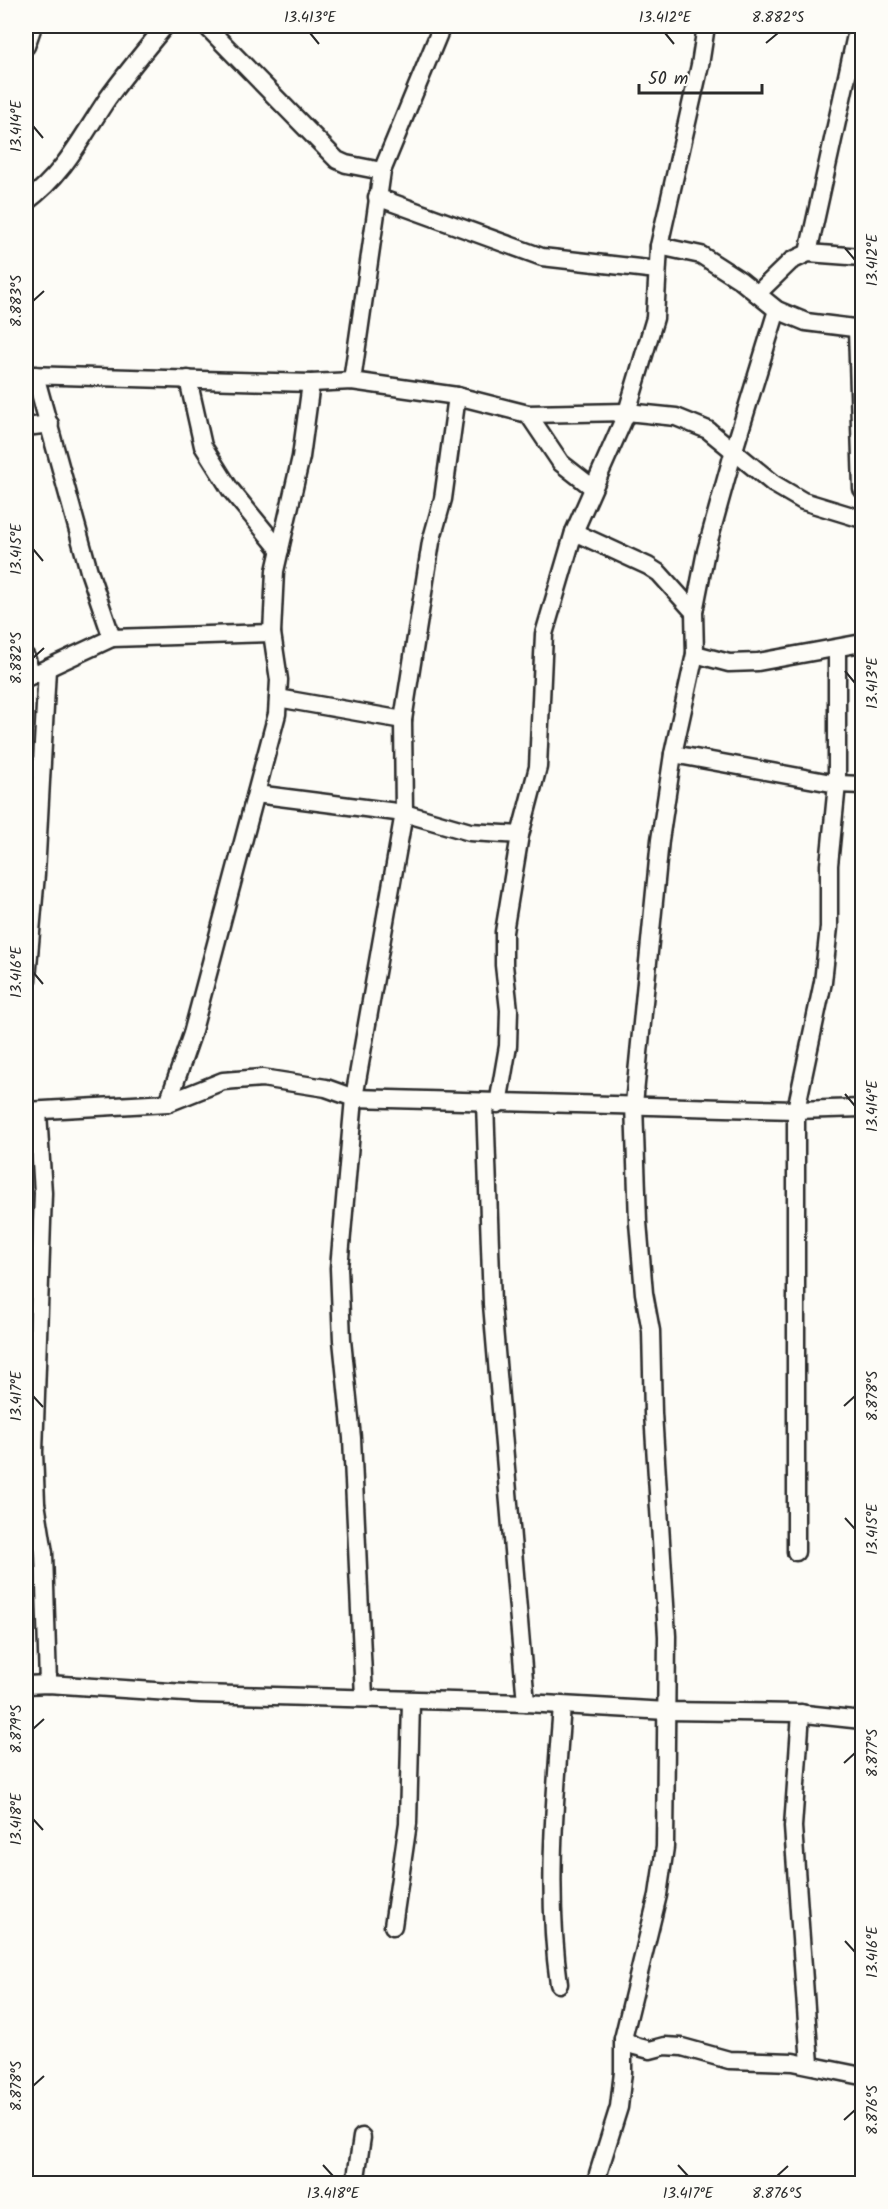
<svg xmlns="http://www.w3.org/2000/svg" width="888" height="2209" font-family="Kalam,sans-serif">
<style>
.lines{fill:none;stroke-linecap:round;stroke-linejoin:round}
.minor-casing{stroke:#2b2b2b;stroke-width:21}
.minor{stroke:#fdfcf7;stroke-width:16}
.ticks{fill:none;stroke:#2b2b2b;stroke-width:2}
.neatline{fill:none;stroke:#2b2b2b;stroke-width:2}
.ticks-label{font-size:15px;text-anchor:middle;fill:#2b2b2b}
</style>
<rect width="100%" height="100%" fill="#fdfcf7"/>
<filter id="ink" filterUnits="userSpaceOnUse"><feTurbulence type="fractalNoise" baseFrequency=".0167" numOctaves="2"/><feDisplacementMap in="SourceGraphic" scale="12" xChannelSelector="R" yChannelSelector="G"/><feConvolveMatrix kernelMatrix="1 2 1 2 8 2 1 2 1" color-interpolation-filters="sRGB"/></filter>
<g filter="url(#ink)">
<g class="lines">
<g class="minor-casing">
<g id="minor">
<path d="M206,26l131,134 9,4 36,7"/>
<path d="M26,46l7,-20"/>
<path d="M377,197l165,60 115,13"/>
<path d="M26,202c39,-29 55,-64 82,-104 18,-25 38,-49 57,-72"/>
<path d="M659,246l42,9 39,25 37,30 29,12 56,7"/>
<path d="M808,253l50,-227"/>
<path d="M757,294l34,-33 17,-8 54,4"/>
<path d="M857,329l5,160"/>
<path d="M26,375l285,8 41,-2 105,15 71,18 99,-2 49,5 32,13 66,54 29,17 59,18"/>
<path d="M188,379l15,67 27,43 50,61"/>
<path d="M352,381l30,-210 60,-145"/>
<path d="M528,414l33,49 32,25"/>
<path d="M26,427l24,-3"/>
<path d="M574,532l74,34 11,7 35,39"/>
<path d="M112,638l160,-5"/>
<path d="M695,654l34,9 29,-1 104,-19"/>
<path d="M26,657l6,18"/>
<path d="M26,678l86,-40 -23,-67 -54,-196"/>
<path d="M278,698l125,22"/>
<path d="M673,754l164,30 25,1"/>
<path d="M256,794l148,19 66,19 50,3"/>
<path d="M26,990l10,-116 11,-205"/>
<path d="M168,1103l24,-69 85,-320 2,-34 -7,-47 3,-62 26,-114 10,-74"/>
<path d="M485,1103l7,201 34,399"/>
<path d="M498,1104l10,-58 1,-36 -5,-45v-33l16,-97 18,-68 6,-133 30,-102 53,-120 28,-94 4,-72 41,-181 6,-39"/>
<path d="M26,1111l142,-8 55,-22 39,-3 64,10 28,10 442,12 66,-2"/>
<path d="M38,1112l5,81 -9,259 2,51 8,50 4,131"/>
<path d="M796,1552v-442l27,-128 6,-55v-62l8,-81v-135"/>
<path d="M26,1685l22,-1 152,10 326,9 141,8 129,2 66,7"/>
<path d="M364,1697l-12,-259 -10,-98 -3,-72 15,-170 50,-285 -1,-93 28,-178 12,-43 14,-103"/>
<path d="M801,1713l-8,114 17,237"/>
<path d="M393,1926l15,-103 3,-121"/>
<path d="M559,1984c-13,-92 -4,-186 3,-278"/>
<path d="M623,2039l12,7 15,4 15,-4 17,1 47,13 64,2 69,14"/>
<path d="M598,2174l21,-67 4,-35v-33l35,-144 7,-48 2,-211 -14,-223 -2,-82 -7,-38 -6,-71 -4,-118 26,-264 13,-86 22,-100 -1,-42 12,-61 28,-101 43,-140"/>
<path d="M355,2184l7,-47"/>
</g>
</g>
<use href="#minor" class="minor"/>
</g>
</g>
<path class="ticks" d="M310,33l9,11M665,33l9,11M766,43l12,-10M33,126l10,12M845,248l10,12M33,301l11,-10M33,549l10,12M33,658l11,-10M845,671l10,12M33,972l10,12M845,1094l10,12M33,1396l10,11M844,1406l11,-10M845,1518l10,11M33,1729l11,-10M844,1763l11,-10M33,1819l10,11M845,1941l10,11M33,2086l11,-10M844,2120l11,-10M323,2165l10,11M678,2165l10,11M777,2176l11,-10"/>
<rect width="888" height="2209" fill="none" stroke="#fdfcf7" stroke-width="66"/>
<path d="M639 84v9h123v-9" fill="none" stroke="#2b2b2b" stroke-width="3"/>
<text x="648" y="84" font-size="18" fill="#2b2b2b" stroke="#fdfcf7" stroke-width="4.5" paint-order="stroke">50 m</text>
<rect x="33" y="33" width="822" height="2143" class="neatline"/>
<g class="ticks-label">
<text x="310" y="22">13.413°E</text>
<text x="665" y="22">13.412°E</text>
<text x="778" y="22">8.882°S</text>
<text transform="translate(16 126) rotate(-90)" y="5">13.414°E</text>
<text transform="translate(872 260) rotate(-90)" y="5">13.412°E</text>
<text transform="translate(16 301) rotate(-90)" y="5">8.883°S</text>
<text transform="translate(16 549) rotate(-90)" y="5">13.415°E</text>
<text transform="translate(16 658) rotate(-90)" y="5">8.882°S</text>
<text transform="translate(872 683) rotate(-90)" y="5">13.413°E</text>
<text transform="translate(16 972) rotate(-90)" y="5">13.416°E</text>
<text transform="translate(872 1106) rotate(-90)" y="5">13.414°E</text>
<text transform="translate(16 1396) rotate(-90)" y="5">13.417°E</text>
<text transform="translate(872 1396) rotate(-90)" y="5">8.878°S</text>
<text transform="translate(872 1529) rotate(-90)" y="5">13.415°E</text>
<text transform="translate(16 1729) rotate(-90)" y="5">8.879°S</text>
<text transform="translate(872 1753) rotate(-90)" y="5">8.877°S</text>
<text transform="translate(16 1819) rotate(-90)" y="5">13.418°E</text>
<text transform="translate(872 1952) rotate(-90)" y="5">13.416°E</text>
<text transform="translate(16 2086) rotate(-90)" y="5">8.878°S</text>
<text transform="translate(872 2110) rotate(-90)" y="5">8.876°S</text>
<text x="333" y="2198">13.418°E</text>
<text x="688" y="2198">13.417°E</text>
<text x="777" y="2198">8.876°S</text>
</g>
</svg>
